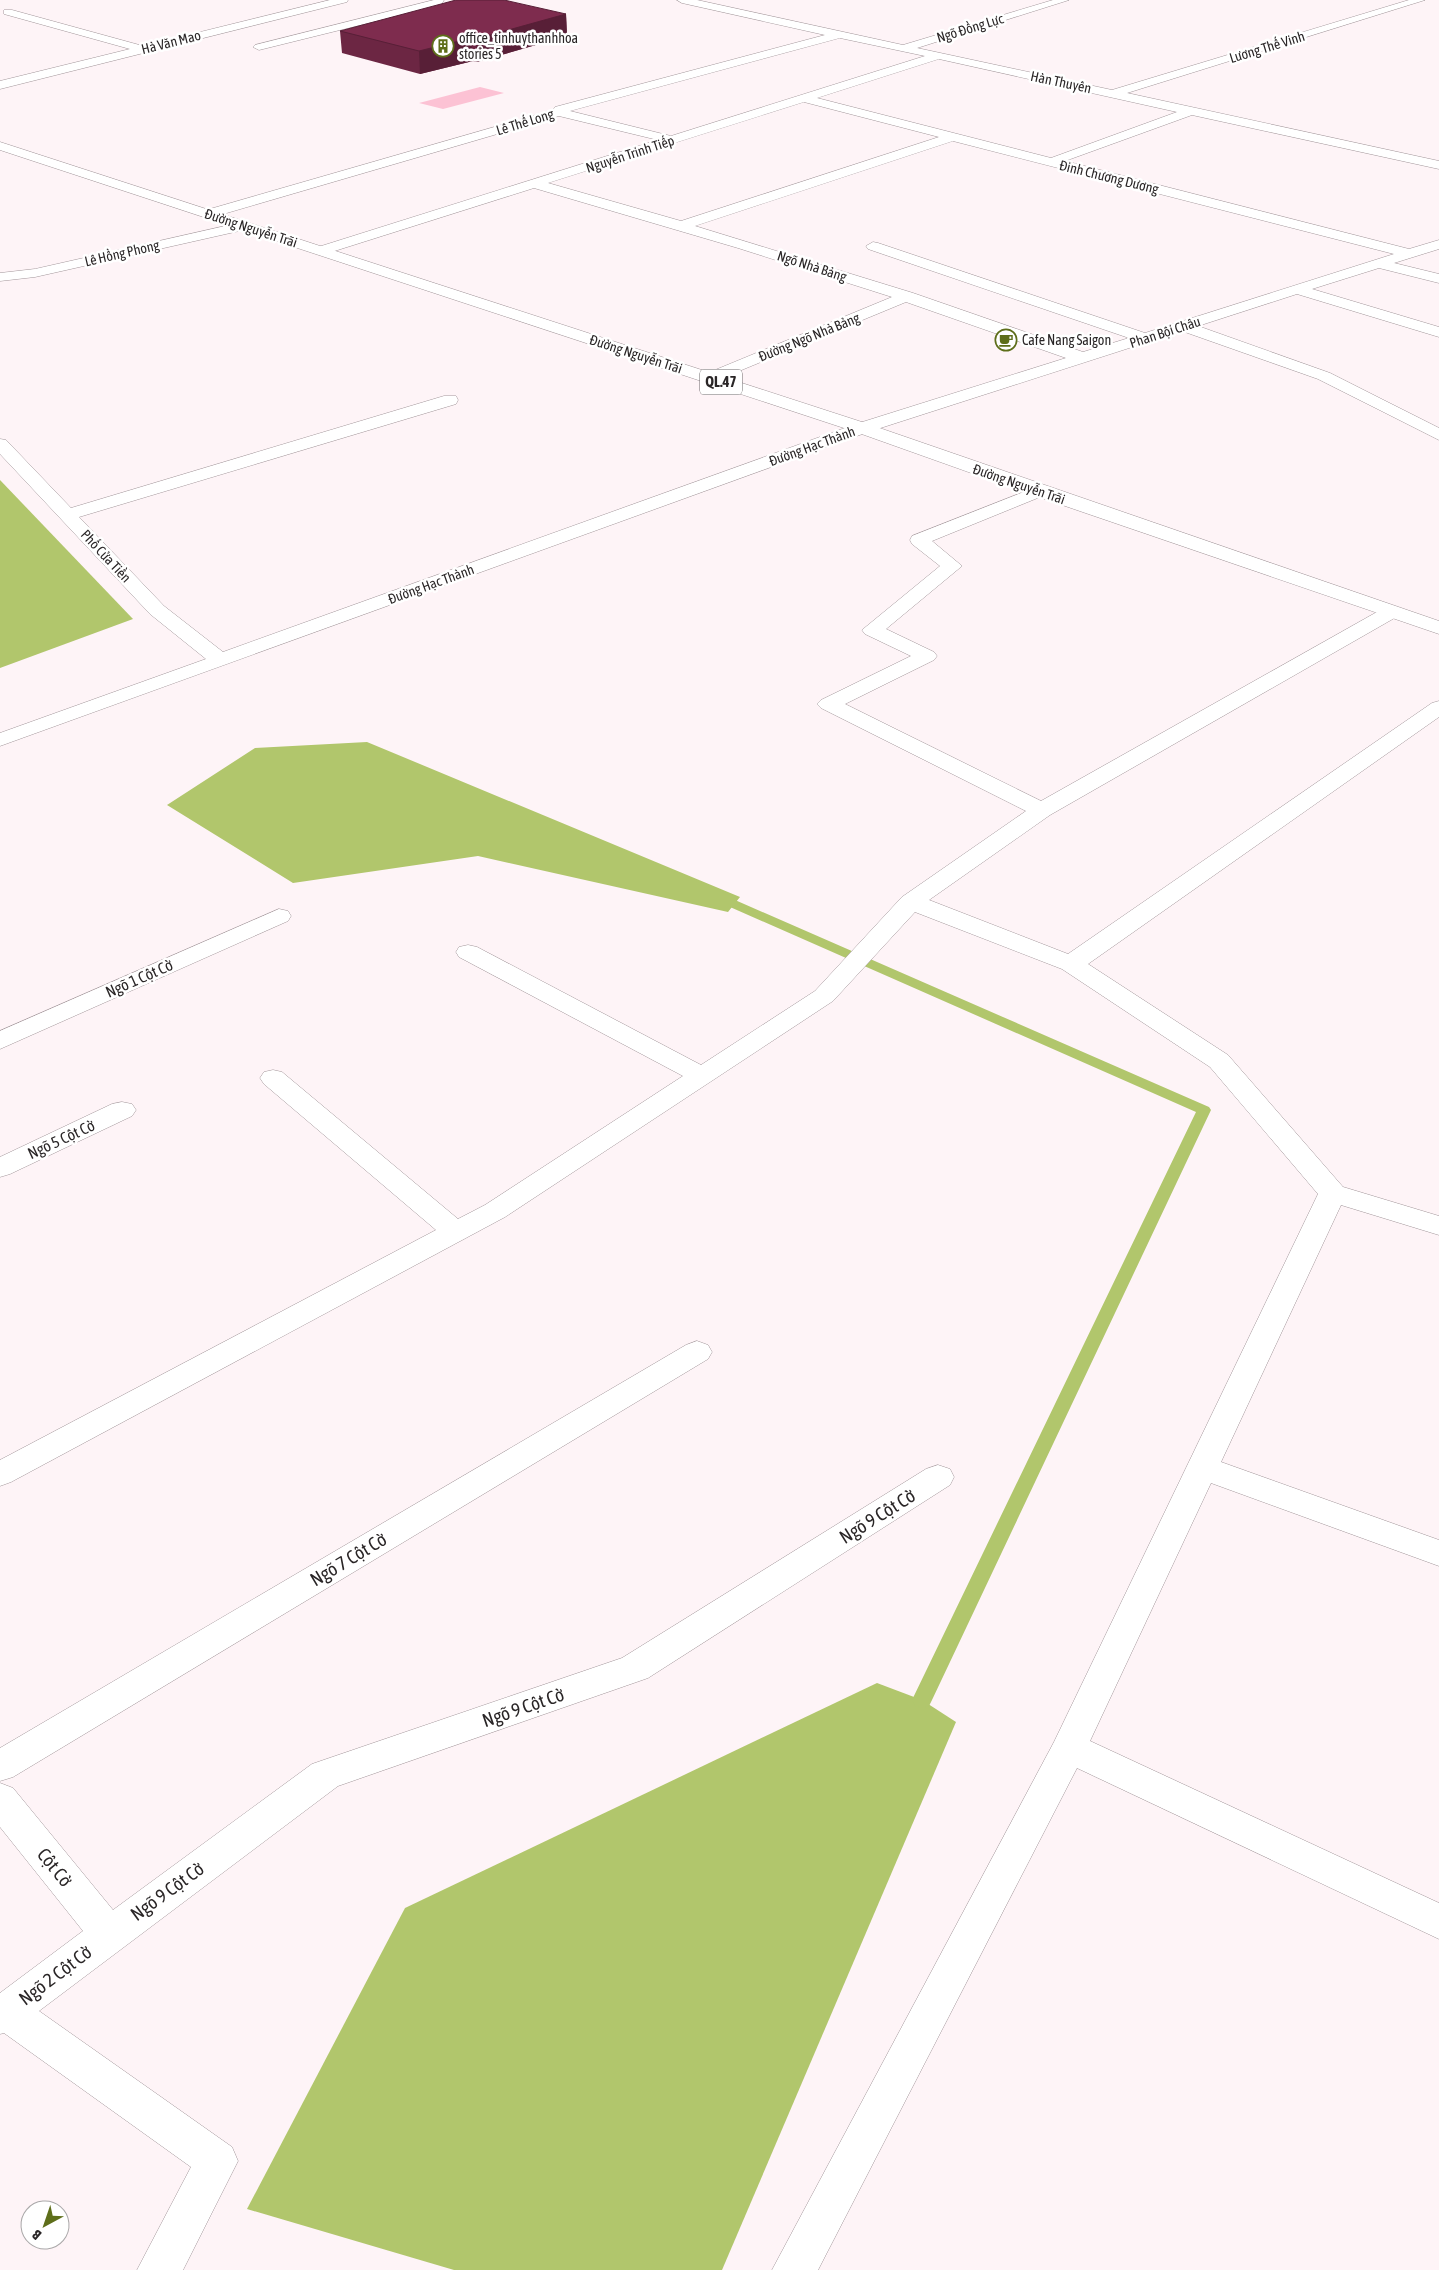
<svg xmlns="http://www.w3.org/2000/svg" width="1439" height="2270" font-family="'Asap Condensed',sans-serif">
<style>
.green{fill:#fcc2d4}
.water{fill:#b1c66c}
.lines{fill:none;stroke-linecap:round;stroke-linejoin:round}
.stream{fill:#b1c66c;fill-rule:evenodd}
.minor-casing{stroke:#a2969a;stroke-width:1}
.highway-casing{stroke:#a2969a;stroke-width:1}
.minor{fill:#fff;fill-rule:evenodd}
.highway{fill:#fff;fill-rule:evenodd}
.wall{fill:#6c2643}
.shaded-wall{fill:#581f37}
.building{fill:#7e2c4e;stroke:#581f37}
.labels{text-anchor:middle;stroke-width:5;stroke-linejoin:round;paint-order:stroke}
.far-street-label{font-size:14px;fill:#2a2627;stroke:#fff}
.far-poi-label{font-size:14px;fill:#2a2627;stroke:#fff;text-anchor:start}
.shield{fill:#fff;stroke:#6a6768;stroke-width:1}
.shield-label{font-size:15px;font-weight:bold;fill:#2a2627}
.street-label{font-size:16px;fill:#2a2627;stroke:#fff}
.near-street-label{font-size:19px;fill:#2a2627;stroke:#fff}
</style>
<rect width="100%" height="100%" fill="#fef4f7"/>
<path class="green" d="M480,87l24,6 -61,16 -24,-6z"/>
<g class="water">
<path d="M0,480l133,139 -133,49z"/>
<path d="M367,742l373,155 -12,15 -250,-56 -185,27 -126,-78 88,-57z"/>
<path d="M877,1683l45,17 34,22 -234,548h-268l-207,-61 158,-301z"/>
</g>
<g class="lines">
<path class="stream" d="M735,900l474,207 2,3 -279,590 -3,6 -7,2 -7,-2 -3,-6 284,-588 -466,-205 -2,-3 2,-3z"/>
<g class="minor-casing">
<g id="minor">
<path d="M330,0h18l-1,2 -347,87v-8l130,-32 -126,-35v-4h8l131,36z"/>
<path d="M434,0h10l-3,5 -182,45 -6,-3 2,-2z"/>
<path d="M677,0h20l206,45 150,-45h16l-152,48 195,42 297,-90h16l-298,93 312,68v8l-247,-54 -127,46 344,88 30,-9v9l-45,14 45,11v9l-60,-15 -67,21 127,38v10l-142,-43 -99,32 132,47 109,55v12l-121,-61 -136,-48 -314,101 -868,314v-13l206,-74 -56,-45 -150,-160v-15l6,1 65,68 373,-112h12l2,4 -2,4 -377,113 85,89 59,46 633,-228 210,-66 -160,-56 -191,79h-12l-2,-3 2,-3 189,-78 -154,-49 -204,-60 -209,66 -5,1 -7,-4 2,-3 343,-108 -99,-24 -346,101 -5,1 -7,-4 2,-3 350,-101 2,-3 270,-72 -143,-32zM840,38l85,18 -254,80 -101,-25zM939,59l238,53 -126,46 -234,-60zM804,102l135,35 -258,84 -133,-38zM953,141l441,113 -249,79 -267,-90 -5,-1 -7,4 2,3 261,89 -46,14 -170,-59 -218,-67z"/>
<path d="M243,222l5,1 2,3 -2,3 -213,48 -35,4v-8l35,-4z"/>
<path d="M1039,486l6,1 3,4 -3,4 -113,46 30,25 -76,63 48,23 3,4 -3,4 -89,44 196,97 343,-193h14l3,4 -3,4 -348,199 -121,85 139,54 364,-251 7,-2v16l-351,247 140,91 115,132 96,29v19l-98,-30 -120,257 218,78v26l-228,-83 -121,258 349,162v36l-362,-171 -259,502h-46l282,-528 264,-548 -108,-127 -148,-98 -147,-57 -82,89 -328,216 -494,265 -11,4v-26l436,-230 -172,-146 -4,-6 4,-6 9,-2 9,2 176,147 27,-14 198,-129 -224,-119 -3,-5 3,-5 9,-2 9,2 224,118 114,-74 87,-94 124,-86 -205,-103 -4,-4 4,-4 90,-44 -46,-22 -3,-4 78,-64 -28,-22 -2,-4 2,-4z"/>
<path d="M279,909l9,2 3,5 -3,5 -288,128v-18z"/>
<path d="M122,1102l10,2 4,6 -4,6 -122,58 -10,3v-20l112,-53z"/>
<path d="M697,1341l11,4 4,7 -4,7 -695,418 -13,4v-33l686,-403z"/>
<path d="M938,1465l12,4 4,8 -4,8 -302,193 -310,108 -299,225 193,136 6,14 -55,109h-46l54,-103 -187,-134 -4,1v-41l83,-62 -83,-104v-44l13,5 100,122 199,-146 310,-106 304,-189z"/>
</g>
</g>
<g class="highway-casing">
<path id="highway" d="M0,142l868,282 571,197v13l-406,-139 -177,-63 -856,-282z"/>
</g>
<use href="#minor" class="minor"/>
<use href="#highway" class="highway"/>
</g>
<path class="wall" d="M566,14l1,22 -90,26 -4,-1 -53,13 -78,-21 -2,-22z"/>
<g class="shaded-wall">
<path d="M566,14l1,22 -90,26 -1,-23z"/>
<path d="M471,38l2,23 -53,13 -1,-23z"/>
</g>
<path class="building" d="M456,0h48l62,14 -90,25 -5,-1 -52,13 -79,-20z"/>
<defs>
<g id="building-ring" transform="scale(1.125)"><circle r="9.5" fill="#fff" stroke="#5e6e1a" stroke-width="1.5"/><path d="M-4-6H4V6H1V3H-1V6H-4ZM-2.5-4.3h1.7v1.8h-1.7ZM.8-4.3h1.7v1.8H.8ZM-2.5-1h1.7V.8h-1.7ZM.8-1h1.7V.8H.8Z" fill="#5e6e1a"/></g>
<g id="cafe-ring" transform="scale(1.125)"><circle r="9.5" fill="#fff" stroke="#5e6e1a" stroke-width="1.5"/><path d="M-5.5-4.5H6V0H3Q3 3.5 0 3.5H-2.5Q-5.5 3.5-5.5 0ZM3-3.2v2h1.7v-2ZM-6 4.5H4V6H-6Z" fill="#5e6e1a"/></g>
</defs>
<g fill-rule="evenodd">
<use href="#building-ring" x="443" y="46"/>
<use href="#cafe-ring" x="1006" y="340"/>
</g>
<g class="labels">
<g class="far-street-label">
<text transform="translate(970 28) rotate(-17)" y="5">Ngõ Đồng Lực</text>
<text transform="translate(171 42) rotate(-14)" y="5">Hà Văn Mao</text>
<text transform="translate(1267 47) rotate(-17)" y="5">Lương Thế Vinh</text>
<text transform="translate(1061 82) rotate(12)" y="5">Hàn Thuyên</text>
<text transform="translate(525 122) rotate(-17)" y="5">Lê Thế Long</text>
<text transform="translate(630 154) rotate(-18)" y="5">Nguyễn Trinh Tiếp</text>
<text transform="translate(1109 177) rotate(14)" y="5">Đinh Chương Dương</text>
<text transform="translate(251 228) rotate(18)" y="5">Đường Nguyễn Trãi</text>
<text transform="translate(122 253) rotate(-13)" y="5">Lê Hồng Phong</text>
<text transform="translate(812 266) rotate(18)" y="5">Ngõ Nhà Bảng</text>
<text transform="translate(1165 332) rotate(-18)" y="5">Phan Bội Châu</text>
<text transform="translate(809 337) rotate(-22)" y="5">Đường Ngõ Nhà Bảng</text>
<text transform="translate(636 354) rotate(18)" y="5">Đường Nguyễn Trãi</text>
<text transform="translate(812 446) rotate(-20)" y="5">Đường Hạc Thành</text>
<text transform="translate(1019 484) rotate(19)" y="5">Đường Nguyễn Trãi</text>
<text transform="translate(106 556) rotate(47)" y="5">Phố Cửa Tiền</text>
<text transform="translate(431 584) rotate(-20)" y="5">Đường Hạc Thành</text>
</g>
<g class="far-poi-label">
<text x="459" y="43">office_tinhuythanhhoa<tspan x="459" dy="16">stories 5</tspan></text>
<text x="1022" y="345">Cafe Nang Saigon</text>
</g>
<rect class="shield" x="700" y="369.5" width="42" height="25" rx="4"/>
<g class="shield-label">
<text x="721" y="387">QL.47</text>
</g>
<g class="street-label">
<text transform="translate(139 978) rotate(-24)" y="6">Ngõ 1 Cột Cờ</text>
<text transform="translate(61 1139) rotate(-25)" y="6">Ngõ 5 Cột Cờ</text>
</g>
<g class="near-street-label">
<text transform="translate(877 1516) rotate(-32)" y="7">Ngõ 9 Cột Cờ</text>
<text transform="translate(348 1559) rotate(-31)" y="7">Ngõ 7 Cột Cờ</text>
<text transform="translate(523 1707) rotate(-19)" y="7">Ngõ 9 Cột Cờ</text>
<text transform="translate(55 1867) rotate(51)" y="7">Cột Cờ</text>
<text transform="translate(167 1891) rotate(-36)" y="7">Ngõ 9 Cột Cờ</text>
<text transform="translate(55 1975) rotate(-37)" y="7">Ngõ 2 Cột Cờ</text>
</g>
</g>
<g transform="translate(45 2225) rotate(220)"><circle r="24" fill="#ffffff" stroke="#aaa8a9"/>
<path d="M0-4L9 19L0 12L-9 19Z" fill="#5e6e1a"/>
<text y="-8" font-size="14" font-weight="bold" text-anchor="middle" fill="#2a2627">B</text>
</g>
</svg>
